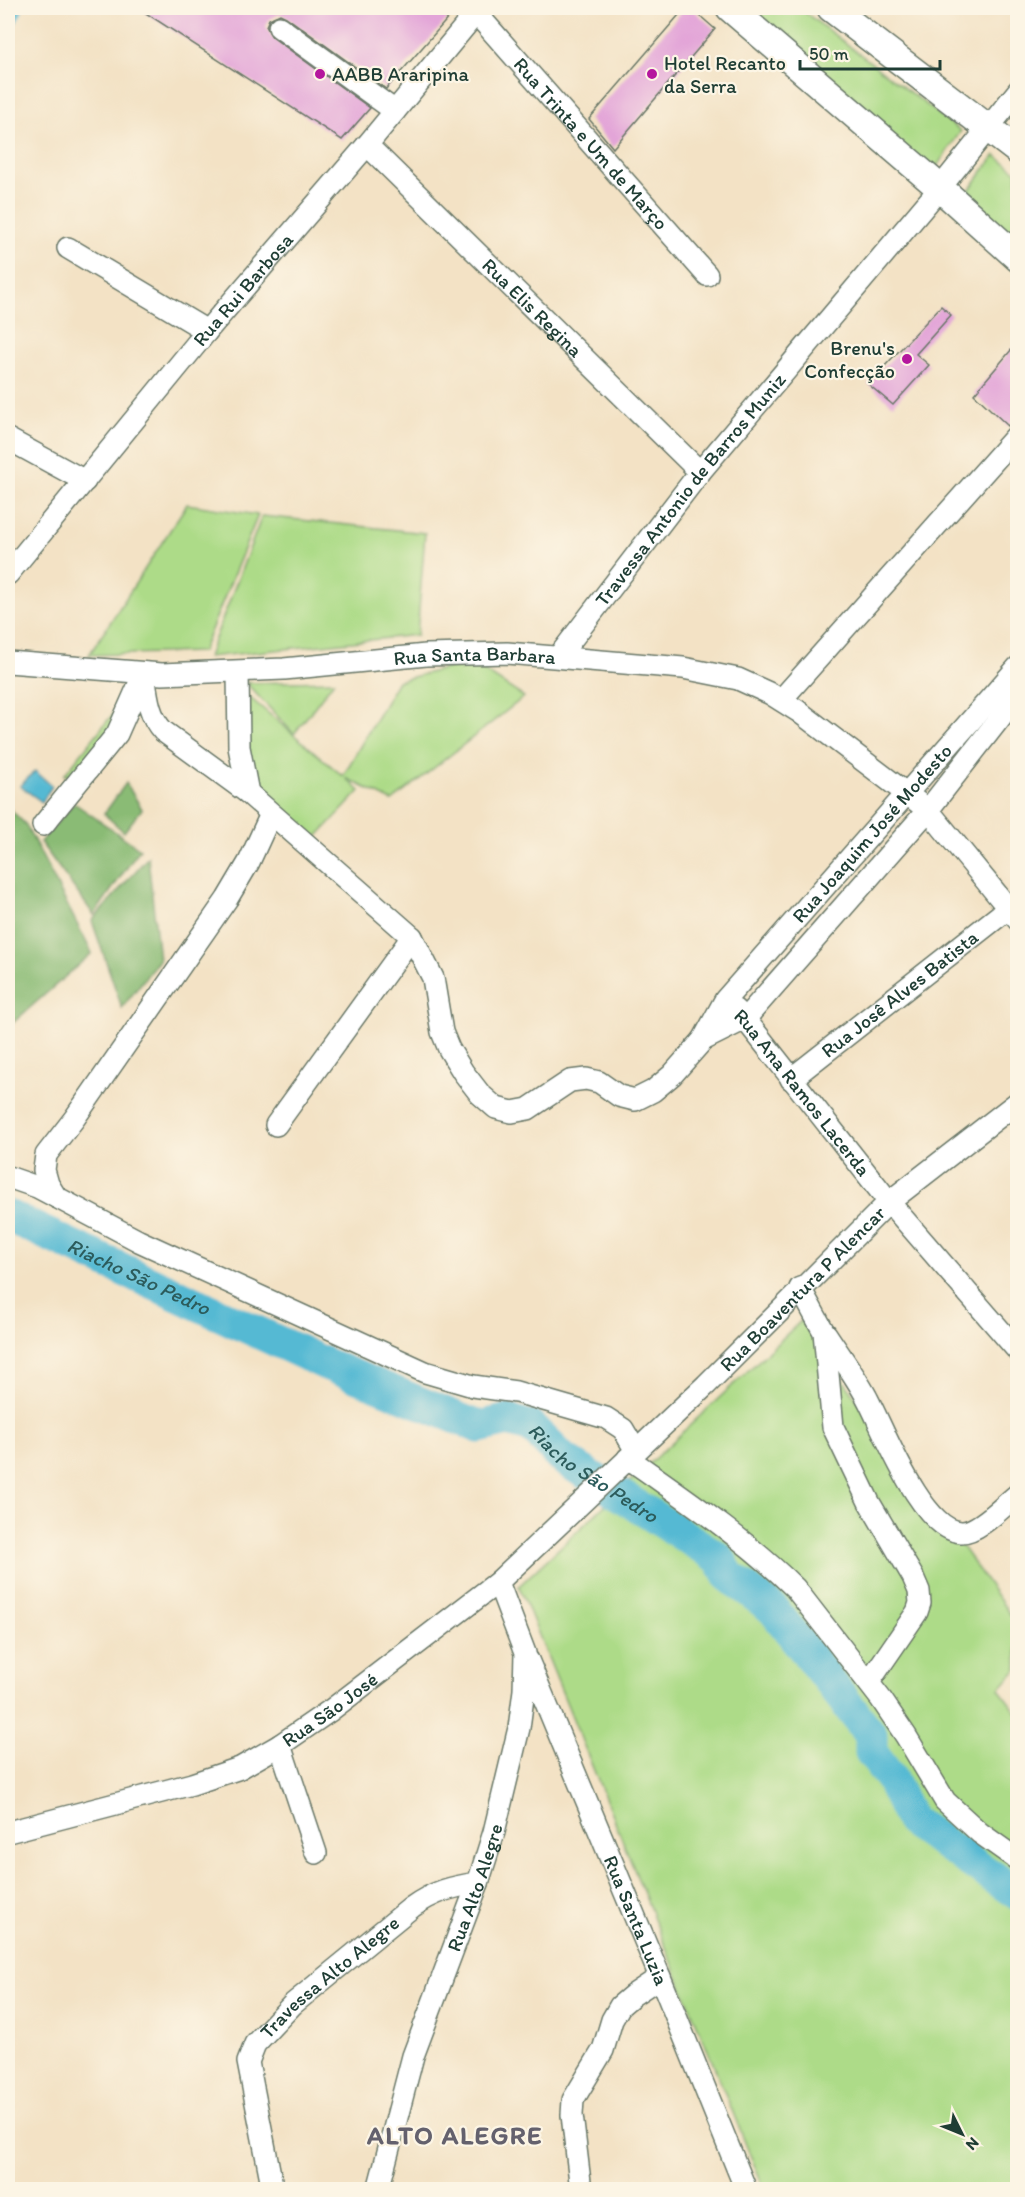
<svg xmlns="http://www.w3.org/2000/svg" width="1025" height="2197" font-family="Itim,sans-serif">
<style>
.green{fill:#addb88;stroke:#668c5e;stroke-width:1.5}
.forest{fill:#8abb74;stroke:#547c54;stroke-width:1.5}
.water{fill:#54b9d3;stroke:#3a7b84;stroke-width:1.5}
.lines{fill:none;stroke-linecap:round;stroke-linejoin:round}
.canal{stroke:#54b9d3;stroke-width:20}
.river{stroke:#54b9d3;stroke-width:33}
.building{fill:#e3a5d8}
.minor-casing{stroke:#697767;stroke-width:24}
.major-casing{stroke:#697767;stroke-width:30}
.minor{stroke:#fff;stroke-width:21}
.major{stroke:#fff;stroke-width:27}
.poi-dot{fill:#b5179e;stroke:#fcf5e5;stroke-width:2}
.labels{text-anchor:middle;stroke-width:4.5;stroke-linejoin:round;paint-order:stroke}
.poi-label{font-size:20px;fill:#1f3d34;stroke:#fcf5e5;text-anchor:start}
.street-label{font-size:20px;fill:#1f3d34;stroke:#fcf5e5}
.water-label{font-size:21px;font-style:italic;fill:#2c5c5c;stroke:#fcf5e5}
.district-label{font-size:26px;font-weight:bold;letter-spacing:1.5px;fill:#64616d;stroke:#fcf5e5}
</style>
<rect width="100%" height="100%" fill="#fcf5e5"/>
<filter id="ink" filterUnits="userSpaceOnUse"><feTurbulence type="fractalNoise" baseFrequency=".0167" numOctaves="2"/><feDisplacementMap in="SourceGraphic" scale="12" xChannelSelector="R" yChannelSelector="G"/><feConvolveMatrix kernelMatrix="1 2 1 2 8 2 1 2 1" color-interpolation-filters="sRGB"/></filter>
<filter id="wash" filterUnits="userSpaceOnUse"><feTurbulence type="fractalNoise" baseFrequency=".008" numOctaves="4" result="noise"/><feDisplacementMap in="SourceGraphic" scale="24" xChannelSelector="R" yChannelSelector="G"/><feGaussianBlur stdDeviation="1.35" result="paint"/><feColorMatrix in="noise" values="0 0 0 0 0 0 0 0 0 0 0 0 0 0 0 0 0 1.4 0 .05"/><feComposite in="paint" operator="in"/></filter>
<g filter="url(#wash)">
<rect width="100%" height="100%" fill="#f3e2c5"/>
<g class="green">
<path d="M741,8h58l162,123 -28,41z"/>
<path d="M995,155l22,17v71l-53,-46z"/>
<path d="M187,504l71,11 -56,137 -113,3z"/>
<path d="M262,516l163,17 -8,102 -209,22z"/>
<path d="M470,662l54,35 -132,104 -46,-23 14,13 -46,49 -59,-51 -8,-35 2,-57 94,79 55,-95z"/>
<path d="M334,681l-40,53 -48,-51z"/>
<path d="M119,706l3,10 -49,61 -9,-2z"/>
<path d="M801,1321l216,303v45l-18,20 19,25 -1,475h-253l-245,-603z"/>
</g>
<g class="forest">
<path d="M126,783l16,26 -18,23 -20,-18z"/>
<path d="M74,803l66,46 -46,66 -54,-73z"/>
<path d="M8,807l18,18 66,128 -84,74z"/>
<path d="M148,857l11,103 -37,48 -30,-87z"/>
</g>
<path class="water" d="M35,771l17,15 -10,16 -22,-16z"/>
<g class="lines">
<path class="canal" d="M8,18l5,-10"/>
<path class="river" id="s1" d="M8,1216l318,148 153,63 29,-7 24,7 30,31 157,100 10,18 44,33 98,126v17l20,27 20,42 107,73"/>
</g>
<g id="blocks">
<g class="building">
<path d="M138,8h319l-71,81 -100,-72 -6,-3 -11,5 -3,7 6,11 98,71 -28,32z"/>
<path d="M685,8h6l24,21 -102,119 -24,-29z"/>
<path d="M941,306l10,9 -35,39 13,11 -36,40 -25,-21z"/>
<path d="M1017,343v73l-9,10 -34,-32z"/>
</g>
</g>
</g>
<g filter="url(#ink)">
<use href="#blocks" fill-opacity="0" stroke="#697767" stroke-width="1.5"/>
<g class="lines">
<g class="minor-casing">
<g id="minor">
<path id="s2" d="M476,13l231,262"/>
<path d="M279,27l116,84"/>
<path id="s3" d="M367,145l333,327"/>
<path d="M68,248l139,83"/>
<path d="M8,439l77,42"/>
<path id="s4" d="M8,574l199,-243 160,-186 113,-137"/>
<path id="s5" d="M559,656l141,-184 240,-284 78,-97"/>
<path id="s6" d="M8,662l154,12 122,-5 142,-14 81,-2 176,15 55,11 33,15 27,17 130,99 90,110"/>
<path d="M238,672l1,75 9,46"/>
<path d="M781,700l237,-266"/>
<path d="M271,814l-22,48 -22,37 -153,220 -28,36 -2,15 4,14 8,13 83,44 286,131 48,14 43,6 90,26 17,11 13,22"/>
<path id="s7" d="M43,825l74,-91 27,-61c3,21 4,42 19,58l85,62 164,144 21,41 9,54 7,17 14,23 17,22 16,14 16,4 16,-3 42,-28 16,-2 13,3 20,14 16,4 18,-9 19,-16 31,-35 22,-40 293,-333"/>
<path id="s8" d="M734,1009l11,10 144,183 129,149"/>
<path d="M703,1040l42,-21 183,-209 90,-115"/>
<path id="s9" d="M791,1079l218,-171"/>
<path d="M276,1125l136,-188"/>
<path d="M8,1177l29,10 19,10"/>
<path d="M800,1288l24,44 9,95 36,75 44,75 6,14 1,12 -3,9 -48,70"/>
<path d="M826,1334c13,20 28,40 40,62 17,31 55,134 95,136 17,1 43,-27 57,-38"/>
<path d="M628,1458c58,41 117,81 167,130l86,111 25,37 39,65 35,32 38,27"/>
<path id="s10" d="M528,1660l132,317 86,213"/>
<path d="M280,1745l36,108"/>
<path id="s11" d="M8,1832l184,-48 48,-16 40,-23 51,-35 167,-128 208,-197 183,-183 129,-100"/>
<path id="s12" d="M273,2190l-25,-128 7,-18 38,-40 119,-97c23,-16 39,-20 66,-24"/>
<path id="s13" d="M378,2190l35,-134 65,-173 16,-51 25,-104 5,-38 1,-37 -27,-71"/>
<path d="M581,2190l-9,-75 1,-15 30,-50 9,-30 8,-14 13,-11 27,-18"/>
</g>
</g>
<g class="major-casing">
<g id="major">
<path d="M730,8l210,180 78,70"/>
<path d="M831,8l187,143"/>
</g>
</g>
<use href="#minor" class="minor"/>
<use href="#major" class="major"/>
</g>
</g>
<g class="poi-dot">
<circle cx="320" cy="74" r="6"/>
<circle cx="652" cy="74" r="6"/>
<circle cx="907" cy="359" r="6"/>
</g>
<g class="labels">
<g class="poi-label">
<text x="664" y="70">Hotel Recanto<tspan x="664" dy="23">da Serra</tspan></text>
<text x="332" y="81">AABB Araripina</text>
<text x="895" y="355" text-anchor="end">Brenu's<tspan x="895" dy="23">Confecção</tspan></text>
</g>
<g class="street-label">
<text dy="7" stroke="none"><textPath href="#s2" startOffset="174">Rua Trinta e Um de Março</textPath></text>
<text dy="7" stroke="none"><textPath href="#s4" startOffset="369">Rua Rui Barbosa</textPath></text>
<text dy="7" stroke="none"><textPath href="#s3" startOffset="232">Rua Elis Regina</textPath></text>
<text dy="7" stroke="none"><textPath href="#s5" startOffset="212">Travessa Antonio de Barros Muniz</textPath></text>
<text dy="7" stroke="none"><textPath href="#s6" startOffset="468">Rua Santa Barbara</textPath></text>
<text dy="7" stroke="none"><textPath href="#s7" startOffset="1278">Rua Joaquim José Modesto</textPath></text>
<text dy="7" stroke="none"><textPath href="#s9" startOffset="138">Rua Josê Alves Batista</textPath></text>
<text dy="7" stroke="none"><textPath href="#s8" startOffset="108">Rua Ana Ramos Lacerda</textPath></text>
<text dy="7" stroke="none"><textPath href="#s11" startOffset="982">Rua Boaventura P Alencar</textPath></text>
<text dy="7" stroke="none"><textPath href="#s11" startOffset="348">Rua São José</textPath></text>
<text dy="7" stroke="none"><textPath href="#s13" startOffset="318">Rua Alto Alegre</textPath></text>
<text dy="7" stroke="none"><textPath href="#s10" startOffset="282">Rua Santa Luzia</textPath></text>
<text dy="7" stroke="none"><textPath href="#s12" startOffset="250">Travessa Alto Alegre</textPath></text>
</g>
<g class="water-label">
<text dy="7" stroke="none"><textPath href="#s1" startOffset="144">Riacho São Pedro</textPath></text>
<text dy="7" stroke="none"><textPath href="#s1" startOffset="648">Riacho São Pedro</textPath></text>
</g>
<g class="district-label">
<text x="455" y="2144">ALTO ALEGRE</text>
</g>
</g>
<rect width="1025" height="2197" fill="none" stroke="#fcf5e5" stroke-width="30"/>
<g transform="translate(962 2134) rotate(133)" stroke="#fcf5e5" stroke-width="4.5" paint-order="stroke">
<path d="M0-4.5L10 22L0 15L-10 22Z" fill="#1f3d34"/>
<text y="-9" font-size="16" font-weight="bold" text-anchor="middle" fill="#1f3d34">N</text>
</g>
<path d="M800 60v9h140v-9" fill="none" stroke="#1f3d34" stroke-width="3"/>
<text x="809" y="60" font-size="18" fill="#1f3d34" stroke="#fcf5e5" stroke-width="4.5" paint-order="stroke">50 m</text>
</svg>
